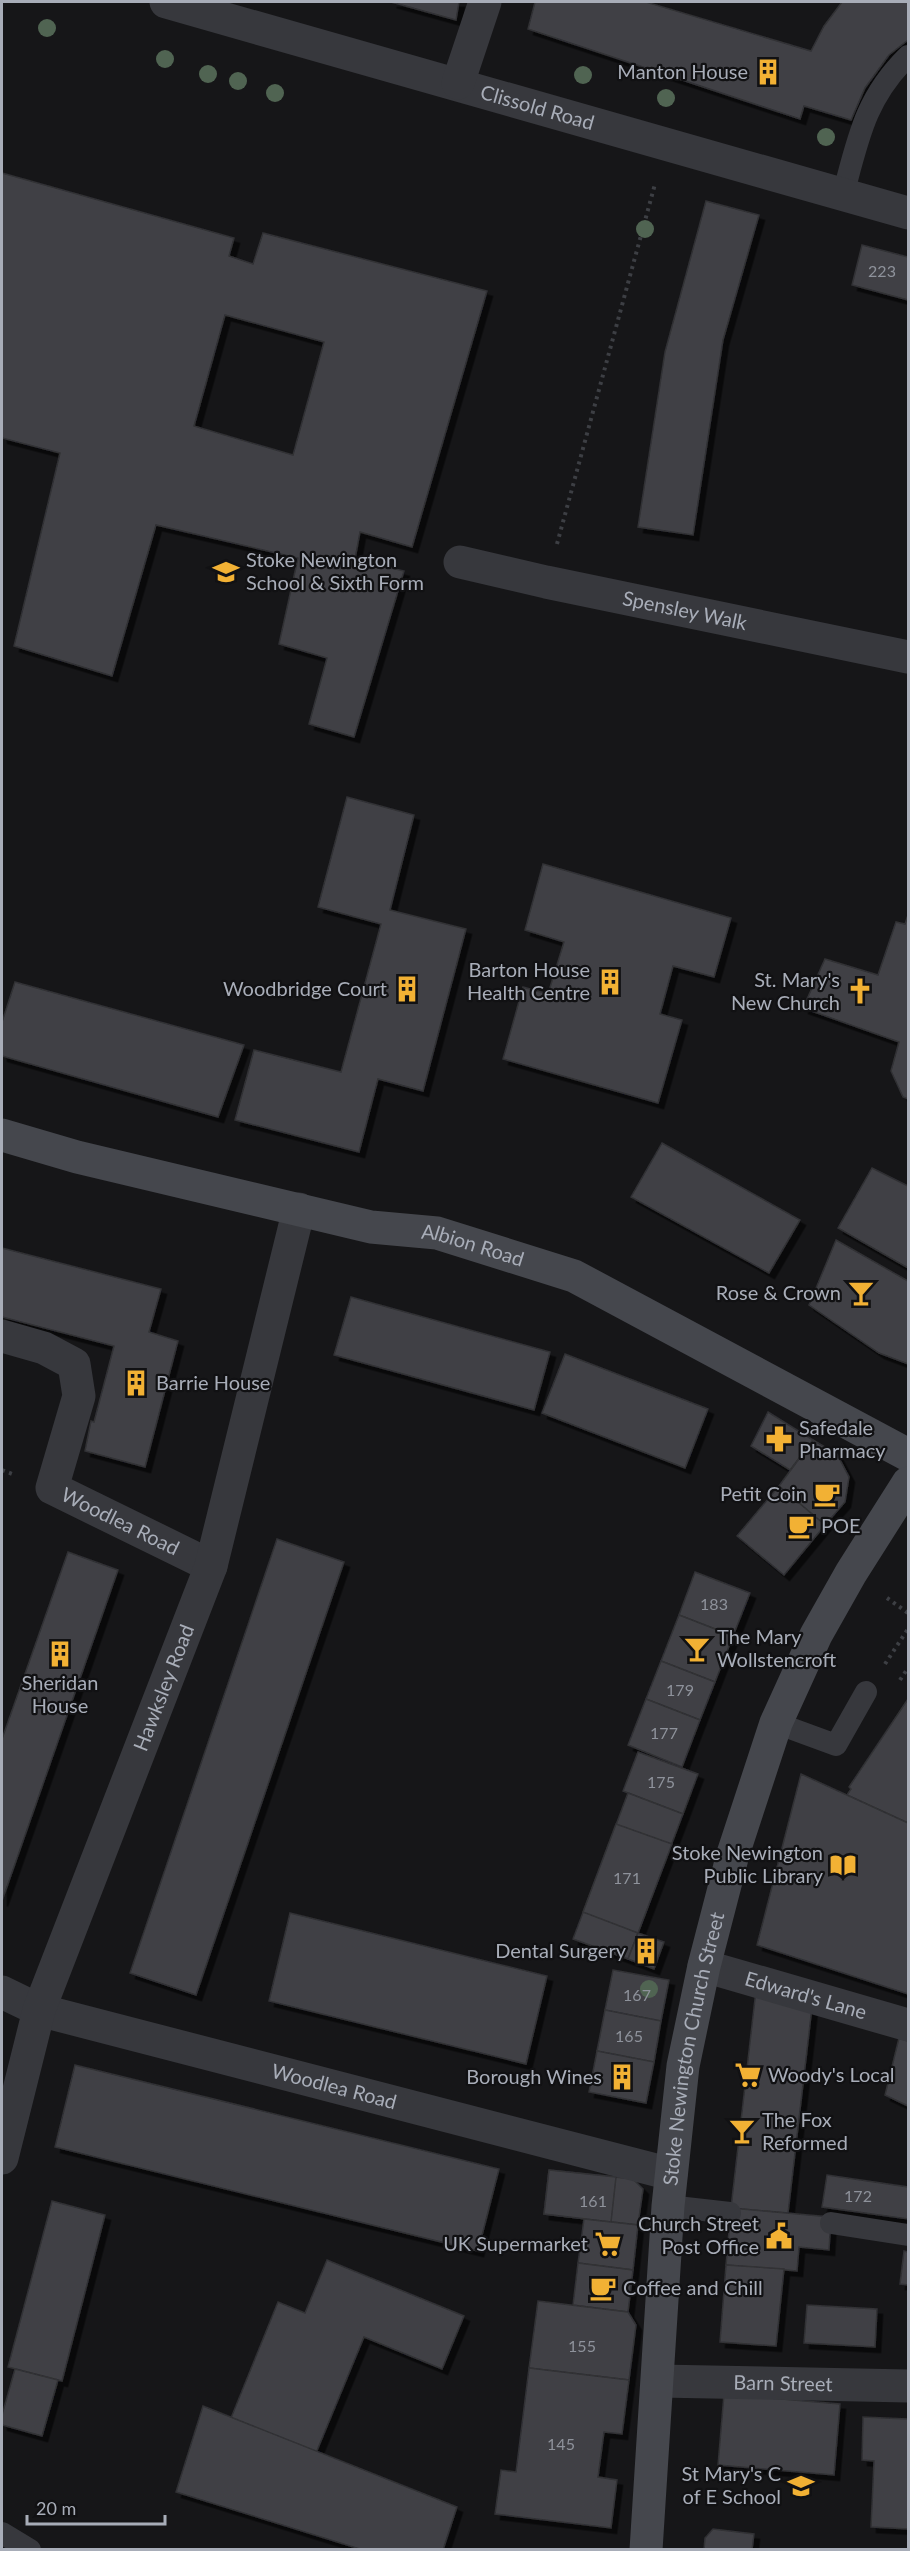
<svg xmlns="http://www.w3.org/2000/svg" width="910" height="2551" font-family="Lato,sans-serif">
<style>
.building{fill:#404145;stroke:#303034;stroke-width:1.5;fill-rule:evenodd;filter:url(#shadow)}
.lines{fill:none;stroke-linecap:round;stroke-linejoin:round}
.path{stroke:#3d3f44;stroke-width:4;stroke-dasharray:3 4.5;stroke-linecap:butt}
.lane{stroke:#37383d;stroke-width:22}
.street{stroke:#37383d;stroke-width:33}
.secondary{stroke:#45474d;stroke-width:33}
.tree{fill:#506452}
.labels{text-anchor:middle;stroke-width:4.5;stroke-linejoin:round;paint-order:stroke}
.number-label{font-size:16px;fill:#8e929b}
.poi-label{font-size:20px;fill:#a8adb8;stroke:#111113;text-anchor:end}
.street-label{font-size:20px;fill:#a8adb8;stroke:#111113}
</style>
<defs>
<filter id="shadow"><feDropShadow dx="5.5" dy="5.5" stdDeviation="0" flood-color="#0009"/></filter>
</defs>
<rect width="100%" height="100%" fill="#161618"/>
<g class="building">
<path d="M391,2h68l-3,18z"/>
<path d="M535,2h111l165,49 13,-25 18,-24h66v38l-19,15 -24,33 -14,32 -47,-14 -4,13 -272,-90z"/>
<path d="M2,173l232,65 -5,18 24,8 10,-31 224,58 -75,256 -52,-15 -5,27 49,12 -50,166 -45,-13 18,-66 -48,-14 19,-86 -142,-33 -44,151 -98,-30 46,-193 -58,-15zM225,315l99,27 -31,113 -99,-29z"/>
<path d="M706,201l53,14 -36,125 -30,195 -55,-8 27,-175z"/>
<path d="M862,245l46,12v43l-56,-15z"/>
<path d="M347,797l67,18 -24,95 76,19 -43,162 -45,-12 -19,73 -124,-32 19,-70 87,22 40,-148 -63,-17z"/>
<path d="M543,864l188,54 -17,59 -41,-11 -13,48 22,6 -24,83 -155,-44 20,-72 25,7 16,-52 -39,-12z"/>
<path d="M908,915v184l-5,-2 -12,-26 8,-29 -96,-34 22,-49 53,16 18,-53 9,2z"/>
<path d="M15,982l229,63 -26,72 -216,-61v-34z"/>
<path d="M662,1143l138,77 -31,53 -138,-76z"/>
<path d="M872,1168l36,18v82l-70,-40z"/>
<path d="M836,1240l72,41v83l-29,-11 -70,-48z"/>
<path d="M2,1248l159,41 -12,43 29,9 -33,126 -60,-16 6,-30 3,1 20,-76 -112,-29z"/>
<path d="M351,1297l199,55 -16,58 -200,-55z"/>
<path d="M565,1354l143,55 -23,59 -143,-55z"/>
<path d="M768,1412l45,28 -23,30 -39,-24z"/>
<path d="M813,1440l24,14 12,23 -4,25 -20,23 -46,-39z"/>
<path d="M779,1486l46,39 -41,50 -47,-39z"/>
<path d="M277,1539l67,23 -148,433 -66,-22z"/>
<path d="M68,1552l50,18 -116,331v-162z"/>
<path d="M695,1572l55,21 -17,43 -54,-21z"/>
<path d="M679,1615l54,21 -18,46 -54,-21z"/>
<path d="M661,1661l54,21 -15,38 -54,-21z"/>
<path d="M646,1699l54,21 -18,47 -54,-22z"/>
<path d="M908,1699v124l-61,-28 4,-6 -2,-2z"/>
<path d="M638,1752l60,22 -15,40 -60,-23z"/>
<path d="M801,1774l107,49v171l-151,-49z"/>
<path d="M628,1793l55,21 -55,145 -55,-20z"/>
<path d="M616,1824l56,20 -34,89 -55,-21z"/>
<path d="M290,1913l257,63 -21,88 -257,-63z"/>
<path d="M638,1933l26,9 -10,27 -26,-10z"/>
<path d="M613,1970l56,10 -8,41 -56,-11z"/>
<path d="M756,1990l56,17 -24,206 -57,-5z"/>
<path d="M605,2010l56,11 -7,41 -57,-11z"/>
<path d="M899,2038l9,3v65l-23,-11z"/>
<path d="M597,2051l57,11 -8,41 -57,-11z"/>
<path d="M75,2065l424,104 -21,82 -423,-104z"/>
<path d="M549,2170l84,9 10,10 -5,36 -94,-11z"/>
<path d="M549,2170l67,7 -5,45 -67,-8z"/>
<path d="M827,2175l81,12v32l-86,-12z"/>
<path d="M52,2201l53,14 -43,166 -54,-14z"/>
<path d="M731,2208l100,9 -2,33 -30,-3 -2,24 -71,-6z"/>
<path d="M584,2219l54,6 -5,45 -55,-7z"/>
<path d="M904,2251l4,1v33l-8,-1z"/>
<path d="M327,2260l137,56 -22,53 -78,-32 -48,116 -85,-35 47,-116 27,11z"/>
<path d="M578,2263l55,7 -5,42 -55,-7z"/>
<path d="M726,2265l58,4 -8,77 -56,-4z"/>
<path d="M538,2301l90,11 8,13 -7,55 -100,-12z"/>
<path d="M807,2305l70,4 -2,38 -71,-4z"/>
<path d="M529,2368l100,12 -7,54 -18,-2 -6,45 19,3 -6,48 -116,-14 6,-44 15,2z"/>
<path d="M15,2369l43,11 -16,56 -40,-11v-10z"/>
<path d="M724,2394l116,10 -6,71 -116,-10z"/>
<path d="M203,2406l254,101 -14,43h-80l-187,-58z"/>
<path d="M863,2417l45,2v110l-37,-2 3,-66 -12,-1z"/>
<path d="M713,2529l41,5 -2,16h-48l1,-12z"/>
</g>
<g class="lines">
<g class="path">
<path d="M557,544l98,-360"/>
<path d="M2,1470l13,5"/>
<path d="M887,1598l21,15"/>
<path d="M885,1664l23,-35"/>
<path d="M900,1680l8,-12"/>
</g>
<g class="lane">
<path d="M843,195c15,-56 22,-97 65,-139"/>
<path d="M776,1723l60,22 30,-53"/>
<path d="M668,2206l62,7"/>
<path d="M831,2223l77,12"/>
<path d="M2,2533l28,17"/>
</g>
<g class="street">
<path id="s1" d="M166,2l742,211"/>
<path d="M458,83l27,-81"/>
<path id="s2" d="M460,562l86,20 362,75"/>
<path id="s3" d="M2,1336l42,12 30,16 5,32 -27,92 159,78"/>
<path id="s4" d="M704,1966l204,59"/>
<path id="s5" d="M2,1992l37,18 632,164"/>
<path id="s6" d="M2,2158l37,-148 172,-444 88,-357"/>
<path id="s7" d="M659,2381l249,5"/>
</g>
<g class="secondary">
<path id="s8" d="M2,1135l75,22 294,70 66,6 137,43 334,179"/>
<path id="s9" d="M646,2550l22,-344 15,-140 21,-100 29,-112 43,-131 40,-88 35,-62 57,-90"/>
</g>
</g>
<g class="tree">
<circle cx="47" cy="28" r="9"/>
<circle cx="165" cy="59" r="9"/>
<circle cx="208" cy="74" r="9"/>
<circle cx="583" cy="75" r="9"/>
<circle cx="238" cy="81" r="9"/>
<circle cx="275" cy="93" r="9"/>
<circle cx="666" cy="98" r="9"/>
<circle cx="826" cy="137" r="9"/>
<circle cx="645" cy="229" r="9"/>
<circle cx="649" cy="1989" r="9"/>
</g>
<defs>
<g id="building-bare" transform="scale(2.07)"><path d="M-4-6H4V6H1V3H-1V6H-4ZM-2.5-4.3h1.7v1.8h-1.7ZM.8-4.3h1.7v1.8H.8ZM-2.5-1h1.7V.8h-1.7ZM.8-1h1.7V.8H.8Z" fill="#f2b134" stroke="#111113" stroke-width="2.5" paint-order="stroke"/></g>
<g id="school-bare" transform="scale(2.07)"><path d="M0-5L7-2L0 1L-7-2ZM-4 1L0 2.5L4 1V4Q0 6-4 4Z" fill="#f2b134" stroke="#111113" stroke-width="2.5" paint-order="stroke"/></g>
<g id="church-bare" transform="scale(2.07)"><path d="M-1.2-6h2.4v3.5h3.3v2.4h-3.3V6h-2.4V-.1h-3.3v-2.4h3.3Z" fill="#f2b134" stroke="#111113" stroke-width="2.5" paint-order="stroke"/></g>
<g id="bar-bare" transform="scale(2.07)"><path d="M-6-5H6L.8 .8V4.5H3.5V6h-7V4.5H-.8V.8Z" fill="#f2b134" stroke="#111113" stroke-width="2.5" paint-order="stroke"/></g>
<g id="pharmacy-bare" transform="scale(2.07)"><path d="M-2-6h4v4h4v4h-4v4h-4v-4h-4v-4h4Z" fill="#f2b134" stroke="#111113" stroke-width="2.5" paint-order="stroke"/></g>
<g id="cafe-bare" transform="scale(2.07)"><path d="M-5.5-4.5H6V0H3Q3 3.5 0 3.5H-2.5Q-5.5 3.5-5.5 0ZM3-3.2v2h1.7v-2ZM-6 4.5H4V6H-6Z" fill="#f2b134" stroke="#111113" stroke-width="2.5" paint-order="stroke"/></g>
<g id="library-bare" transform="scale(2.07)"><path d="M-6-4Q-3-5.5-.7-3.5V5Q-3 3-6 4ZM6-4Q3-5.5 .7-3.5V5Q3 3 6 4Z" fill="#f2b134" stroke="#111113" stroke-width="2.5" paint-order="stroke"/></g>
<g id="supermarket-bare" transform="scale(2.07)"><path d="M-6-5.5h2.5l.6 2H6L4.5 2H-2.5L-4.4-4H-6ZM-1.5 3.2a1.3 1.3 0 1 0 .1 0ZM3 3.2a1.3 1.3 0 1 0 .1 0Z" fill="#f2b134" stroke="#111113" stroke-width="2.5" paint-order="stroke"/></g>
<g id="civic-bare" transform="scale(2.07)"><path d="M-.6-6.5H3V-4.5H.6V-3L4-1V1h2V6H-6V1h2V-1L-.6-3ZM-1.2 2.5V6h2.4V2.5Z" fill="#f2b134" stroke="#111113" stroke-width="2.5" paint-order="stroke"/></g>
</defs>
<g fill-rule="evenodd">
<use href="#building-bare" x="768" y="72"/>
<use href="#school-bare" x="226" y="572"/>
<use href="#building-bare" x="610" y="982"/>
<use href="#building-bare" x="407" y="989"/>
<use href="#church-bare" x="860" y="991"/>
<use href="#bar-bare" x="861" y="1293"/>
<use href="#building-bare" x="136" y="1383"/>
<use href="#pharmacy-bare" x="779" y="1439"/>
<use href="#cafe-bare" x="827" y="1494"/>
<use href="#cafe-bare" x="801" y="1526"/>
<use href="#bar-bare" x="697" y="1649"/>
<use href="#building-bare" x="60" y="1654"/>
<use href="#library-bare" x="843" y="1865"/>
<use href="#building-bare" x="646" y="1951"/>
<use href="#supermarket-bare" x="748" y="2075"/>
<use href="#building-bare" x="622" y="2077"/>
<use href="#bar-bare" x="742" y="2131"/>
<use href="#civic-bare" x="779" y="2236"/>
<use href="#supermarket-bare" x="608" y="2244"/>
<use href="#cafe-bare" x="603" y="2288"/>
<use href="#school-bare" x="801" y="2486"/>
</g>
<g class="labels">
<g class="number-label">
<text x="882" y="277">223</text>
<text x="714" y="1610">183</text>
<text x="680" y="1696">179</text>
<text x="664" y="1739">177</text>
<text x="661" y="1788">175</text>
<text x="627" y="1884">171</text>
<text x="637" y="2001">167</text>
<text x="629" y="2042">165</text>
<text x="858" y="2202">172</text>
<text x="593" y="2207">161</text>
<text x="582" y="2352">155</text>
<text x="561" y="2450">145</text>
</g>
<g class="poi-label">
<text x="748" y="79">Manton House</text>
<text x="246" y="567" text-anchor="start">Stoke Newington<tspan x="246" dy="23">School &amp; Sixth Form</tspan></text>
<text x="590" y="977">Barton House<tspan x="590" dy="23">Health Centre</tspan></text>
<text x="840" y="987">St. Mary's<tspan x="840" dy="23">New Church</tspan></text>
<text x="387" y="996">Woodbridge Court</text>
<text x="841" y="1300">Rose &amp; Crown</text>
<text x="156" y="1390" text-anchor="start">Barrie House</text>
<text x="799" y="1435" text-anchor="start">Safedale<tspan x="799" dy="23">Pharmacy</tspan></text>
<text x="807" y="1501">Petit Coin</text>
<text x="821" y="1533" text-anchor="start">POE</text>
<text x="717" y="1644" text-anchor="start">The Mary<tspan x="717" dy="23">Wollstencroft</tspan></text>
<text x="60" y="1690" text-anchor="middle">Sheridan<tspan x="60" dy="23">House</tspan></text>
<text x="823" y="1860">Stoke Newington<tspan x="823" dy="23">Public Library</tspan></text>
<text x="626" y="1958">Dental Surgery</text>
<text x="768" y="2082" text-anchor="start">Woody's Local</text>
<text x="602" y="2084">Borough Wines</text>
<text x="762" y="2127" text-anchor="start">The Fox<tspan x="762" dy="23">Reformed</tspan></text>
<text x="759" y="2231">Church Street<tspan x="759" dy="23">Post Office</tspan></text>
<text x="588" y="2251">UK Supermarket</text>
<text x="623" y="2295" text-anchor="start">Coffee and Chill</text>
<text x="781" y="2481">St Mary's C<tspan x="781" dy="23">of E School</tspan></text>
</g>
<g class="street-label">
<text dy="7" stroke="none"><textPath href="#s1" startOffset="386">Clissold Road</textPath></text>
<text dy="7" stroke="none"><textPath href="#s2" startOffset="230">Spensley Walk</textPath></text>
<text dy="7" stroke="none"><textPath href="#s8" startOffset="484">Albion Road</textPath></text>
<text dy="7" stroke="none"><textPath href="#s3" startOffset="282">Woodlea Road</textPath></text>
<text dy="7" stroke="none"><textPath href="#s6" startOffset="498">Hawksley Road</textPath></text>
<text dy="7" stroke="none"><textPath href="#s4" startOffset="106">Edward's Lane</textPath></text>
<text dy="7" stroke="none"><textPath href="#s9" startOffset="504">Stoke Newington Church Street</textPath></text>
<text dy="7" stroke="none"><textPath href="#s5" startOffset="346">Woodlea Road</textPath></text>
<text dy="7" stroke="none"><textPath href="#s7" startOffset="124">Barn Street</textPath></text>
</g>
</g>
<rect width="910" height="2551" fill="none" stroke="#a8adb8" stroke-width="6"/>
<path d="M27 2515v9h138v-9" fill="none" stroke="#a8adb8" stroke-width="3"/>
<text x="36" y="2515" font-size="18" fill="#a8adb8" stroke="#111113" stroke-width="4.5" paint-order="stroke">20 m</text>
</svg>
